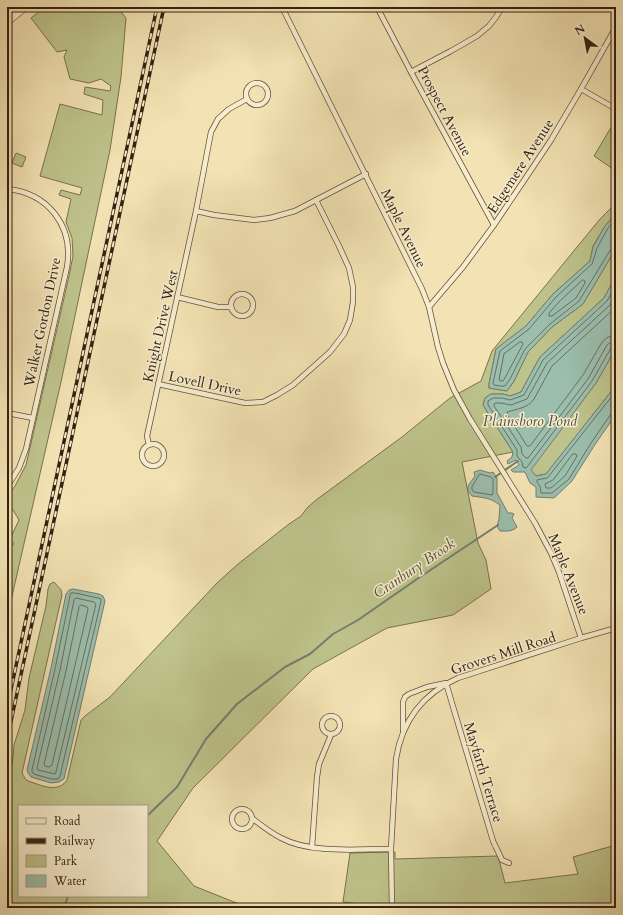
<svg xmlns="http://www.w3.org/2000/svg" width="623" height="915" font-family="Cardo,serif">
<style>
.green{fill:#bec38b;stroke:#79724e;fill-rule:evenodd}
.water{fill:#9bbead;stroke:#727f6f}
.lines{fill:none;stroke-linecap:round;stroke-linejoin:round}
.shore{stroke:#687060;stroke-width:1}
.stream{stroke:#727f6f;stroke-width:2}
.street-casing{stroke:#64523a;stroke-width:6}
.secondary-casing{stroke:#342112;stroke-width:8}
.street{stroke:#f7edce;stroke-width:4.5}
.secondary{stroke:#f7edce;stroke-width:7}
.rail-casing{stroke:#342112;stroke-width:3.5}
.rail{stroke:#f7edce;stroke-width:2;stroke-dasharray:6;stroke-linecap:butt}
.labels{text-anchor:middle;stroke-width:3;stroke-linejoin:round;paint-order:stroke}
.street-label{font-size:14px;fill:#342112;stroke:#f7edce}
.water-label{font-size:15px;font-style:italic;fill:#535040;stroke:#f7edce}
</style>
<rect width="100%" height="100%" fill="#f3e3b4"/>
<filter id="stains"><feTurbulence type="fractalNoise" baseFrequency=".005" numOctaves="4"/><feColorMatrix values="0 0 0 0 .2 0 0 0 0 .09 0 0 0 0 .02 0 0 0 .5 -.17"/></filter>
<radialGradient id="worn" r=".72"><stop offset=".6" stop-color="#630" stop-opacity="0"/><stop offset="1" stop-color="#630" stop-opacity=".3"/></radialGradient>
<g class="green">
<path d="M45,7h72l9,11 -5,59 -11,73 -49,232 -54,236v-65l1,-4 6,-5 -4,-5 9,-19 -6,-10 -6,-5v-8l8,-11 11,-21 43,-189 4,-20 -1,-18 -6,-16 5,-23 -12,-4 2,-5 19,5 2,-7 -42,-12 20,-72 42,11 1,-15 -19,-6 1,-7 25,4 1,-5 -10,-7 -12,4 -19,-4 -6,-22 3,-7 -10,2 -26,-34z"/>
<path d="M616,119v52l-22,-15z"/>
<path d="M16,153l10,4 -4,10 -10,-4z"/>
<path d="M616,203v11l-11,12 -12,20 -3,15 -37,33 -27,32 -30,23 -7,35v4l18,3 7,-10 14,-29 24,-25 31,-23 33,-56v28l-12,22 -64,59 -19,35 -11,4 -7,-2h-12l-6,4 -2,7 30,47 -51,10 16,81 8,17 5,29 -38,26 -66,13 -74,41 -120,119 -36,53 37,45 55,22h-242v-119l6,-31 1,-13 11,-35 4,-32 17,-72 2,-17 2,-5 4,-2 7,8 1,5 -40,178c2,3 3,7 6,8 2,1 4,1 6,2 11,4 25,9 33,-3l14,-60 4,-4 25,-19 107,-114 21,-19 51,-40 12,-8 6,-8 9,-8 86,-63 48,-39 31,-17 11,-30 108,-132zM19,806h128v90h-128z"/>
<path d="M616,348v35l-6,10 -64,81 -10,2 -6,-6 66,-87z"/>
<path d="M616,845v63h-241l1,-2 -33,-4 7,-49 45,-1v7l103,-3 7,27 73,-9 -5,-17z"/>
</g>
<g class="water">
<path d="M616,214v34l-33,56 -31,23 -24,25 -14,29 -7,10 -18,-3v-4l7,-35 30,-23 27,-32 37,-33 3,-14 12,-21z"/>
<path d="M616,276v72l-20,35 -65,87 5,6 10,-2 64,-81 6,-10v31l-22,32 -22,35 -18,17 -18,-1v-10l-6,-4 -5,-11h-12l-2,-2 8,-5 -3,-5 -8,4 -1,-3 5,-4 1,-5 -30,-47 2,-7 6,-4h12l7,2 11,-4 19,-35 64,-59z"/>
<path d="M480,470l10,3 3,-1 4,6v15l11,20h4l2,1 -2,4 5,9c-5,5 -11,4 -17,4l-3,-5 2,-7 1,-14c-11,-8 -16,-7 -28,-9l-4,-5v-5l7,-10 -1,-4z"/>
<path d="M73,589l26,5 4,2 2,5 -41,178 -5,3 -8,1 -20,-6 -3,-4 -1,-3 24,-102 15,-74 3,-4z"/>
</g>
<g class="lines">
<g class="shore">
<path d="M616,219l-8,9 -11,20 -5,16 -36,33 -27,32 -29,22 -7,32 1,2 6,1h5l5,-7 15,-30 25,-25 29,-23 32,-52 2,-2 3,-1"/>
<path d="M583,280l2,1v2l-9,15 -24,18h-3v-3l11,-12z"/>
<path d="M616,285l-9,16 -64,59 -19,35 -14,5 -8,-2h-9l-5,3v4l29,45v6l5,6 1,5 3,1 1,-1 65,-86 19,-33 2,-1h3"/>
<path d="M616,295l-5,9 -64,59 -20,36 -16,6 -10,-2h-5l-2,1v2l27,41 1,7 4,4h2l60,-79 19,-34 4,-3h5"/>
<path d="M616,307l-64,59 -18,33c-6,9 -17,10 -27,13v2l20,32h3l53,-71 19,-33 6,-5 8,-1"/>
<path d="M520,342h2l1,2 -17,32 -3,5h-3l-1,-2 5,-25z"/>
<path d="M616,391l-67,85 -2,2 -10,2v2l3,4 1,7h11l17,-14 22,-36 20,-29 2,-1 3,-1"/>
<path d="M573,454h3l1,2 -12,20 -14,12h-5l-1,-4 8,-4z"/>
<path d="M480,474l11,3 2,2v14l-1,2 -18,-3 -2,-2v-3z"/>
<path d="M71,593h4l23,5 3,1v2l-41,175 -2,3h-7l-17,-5 -2,-2v-2l23,-101 15,-73z"/>
<path d="M76,598l18,4 2,2 -40,168 -1,2 -17,-4 -1,-2 23,-98 14,-70z"/>
<path d="M81,605l6,2 1,2 -36,156 -3,2 -4,-1 -1,-2 22,-93 13,-64z"/>
</g>
<g class="stream">
<path d="M495,477l23,-16"/>
<path d="M147,816l30,-29 29,-48 31,-35 48,-37 25,-13 23,-20 25,-14 62,-43 78,-52"/>
<path d="M64,908l4,-12"/>
</g>
<g class="street-casing">
<g id="street">
<path d="M282,7l140,282 7,18 9,40 5,16 11,27 16,29 65,104 16,30 8,19 22,66"/>
<path d="M377,7l34,65 83,153"/>
<path d="M411,72l40,-21 26,-15 12,-10 7,-9 6,-10"/>
<circle cx="257" cy="94" r="11"/>
<path d="M581,89l35,20"/>
<path d="M7,189c41,4 67,37 60,78l-41,182 -7,19 -12,19"/>
<path d="M196,211l18,4 40,5 16,-2 25,-7 71,-37"/>
<circle cx="242" cy="305" r="11"/>
<path d="M177,297l41,10h13"/>
<path d="M429,307l34,-40 31,-42 31,-46 26,-39 30,-51 35,-62"/>
<path d="M158,384l87,19 18,-1 14,-7 16,-10 37,-33 14,-18 6,-14 3,-18v-15l-4,-19 -10,-22 -23,-46"/>
<path d="M7,413l26,5"/>
<circle cx="153" cy="455" r="11"/>
<path d="M149,445l-2,-9 49,-225 15,-79 7,-13 11,-10 18,-10"/>
<circle cx="331" cy="725" r="9"/>
<path d="M403,731v-29l2,-5 4,-3 18,-7 19,-4 47,158 9,19 7,3"/>
<circle cx="242" cy="819" r="10"/>
<path d="M253,819c9,7 18,14 28,19 30,16 77,11 110,11"/>
<path d="M312,847l5,-70 2,-13 12,-29"/>
<path d="M392,908l-1,-59 5,-90c6,-38 26,-65 62,-81l123,-40 35,-10"/>
</g>
</g>
<g class="secondary-casing">
<path id="secondary" d="M7,22l18,-15"/>
</g>
<use href="#street" class="street"/>
<use href="#secondary" class="secondary"/>
<g class="rail-casing">
<g id="rail">
<path d="M7,708l150,-701"/>
<path d="M7,740l157,-733"/>
</g>
</g>
<use href="#rail" class="rail"/>
</g>
<g class="labels">
<g class="street-label">
<text transform="translate(445 111) rotate(62)" y="5">Prospect Avenue</text>
<text transform="translate(520 166) rotate(-57)" y="5">Edgemere Avenue</text>
<text transform="translate(404 228) rotate(64)" y="5">Maple Avenue</text>
<text transform="translate(42 322) rotate(-78)" y="5">Walker Gordon Drive</text>
<text transform="translate(160 326) rotate(-77)" y="5">Knight Drive West</text>
<text transform="translate(205 383) rotate(12)" y="5">Lovell Drive</text>
<text transform="translate(569 574) rotate(68)" y="5">Maple Avenue</text>
<text transform="translate(503 653) rotate(-18)" y="5">Grovers Mill Road</text>
<text transform="translate(484 772) rotate(73)" y="5">Mayfarth Terrace</text>
</g>
<g class="water-label">
<text x="530" y="426">Plainsboro Pond</text>
<text transform="translate(414 568) rotate(-34)" y="5">Cranbury Brook</text>
</g>
</g>
<rect width="623" height="915" fill="none" stroke="#f3e3b4" stroke-width="24"/>
<rect x="8" y="8" width="607" height="899" fill="none" stroke="#342112" stroke-width="2"/>
<rect x="12" y="12" width="599" height="891" fill="none" stroke="#342112"/>
<rect x="18" y="805" width="130" height="92" fill="#f7edce" stroke="#a99b83"/>
<rect x="26" y="818" width="20" height="6" fill="#f7edce" stroke="#a99b83"/>
<text x="54" y="825" font-size="12" fill="#342112">Road</text>
<rect x="26" y="838" width="20" height="6" fill="#342112" stroke="#a99b83"/>
<text x="54" y="845" font-size="12" fill="#342112">Railway</text>
<rect x="26" y="855" width="20" height="12" fill="#bec38b" stroke="#a99b83"/>
<text x="54" y="865" font-size="12" fill="#342112">Park</text>
<rect x="26" y="875" width="20" height="12" fill="#9bbead" stroke="#a99b83"/>
<text x="54" y="885" font-size="12" fill="#342112">Water</text>
<g transform="translate(585 38) rotate(328)" stroke="#f7edce" stroke-width="3" paint-order="stroke">
<path d="M0-3L7 15L0 10L-7 15Z" fill="#342112"/>
<text y="-6" font-size="11" font-weight="bold" text-anchor="middle" fill="#342112">N</text>
</g>
<rect width="100%" height="100%" filter="url(#stains)"/>
<rect width="100%" height="100%" fill="url(#worn)"/>
</svg>
